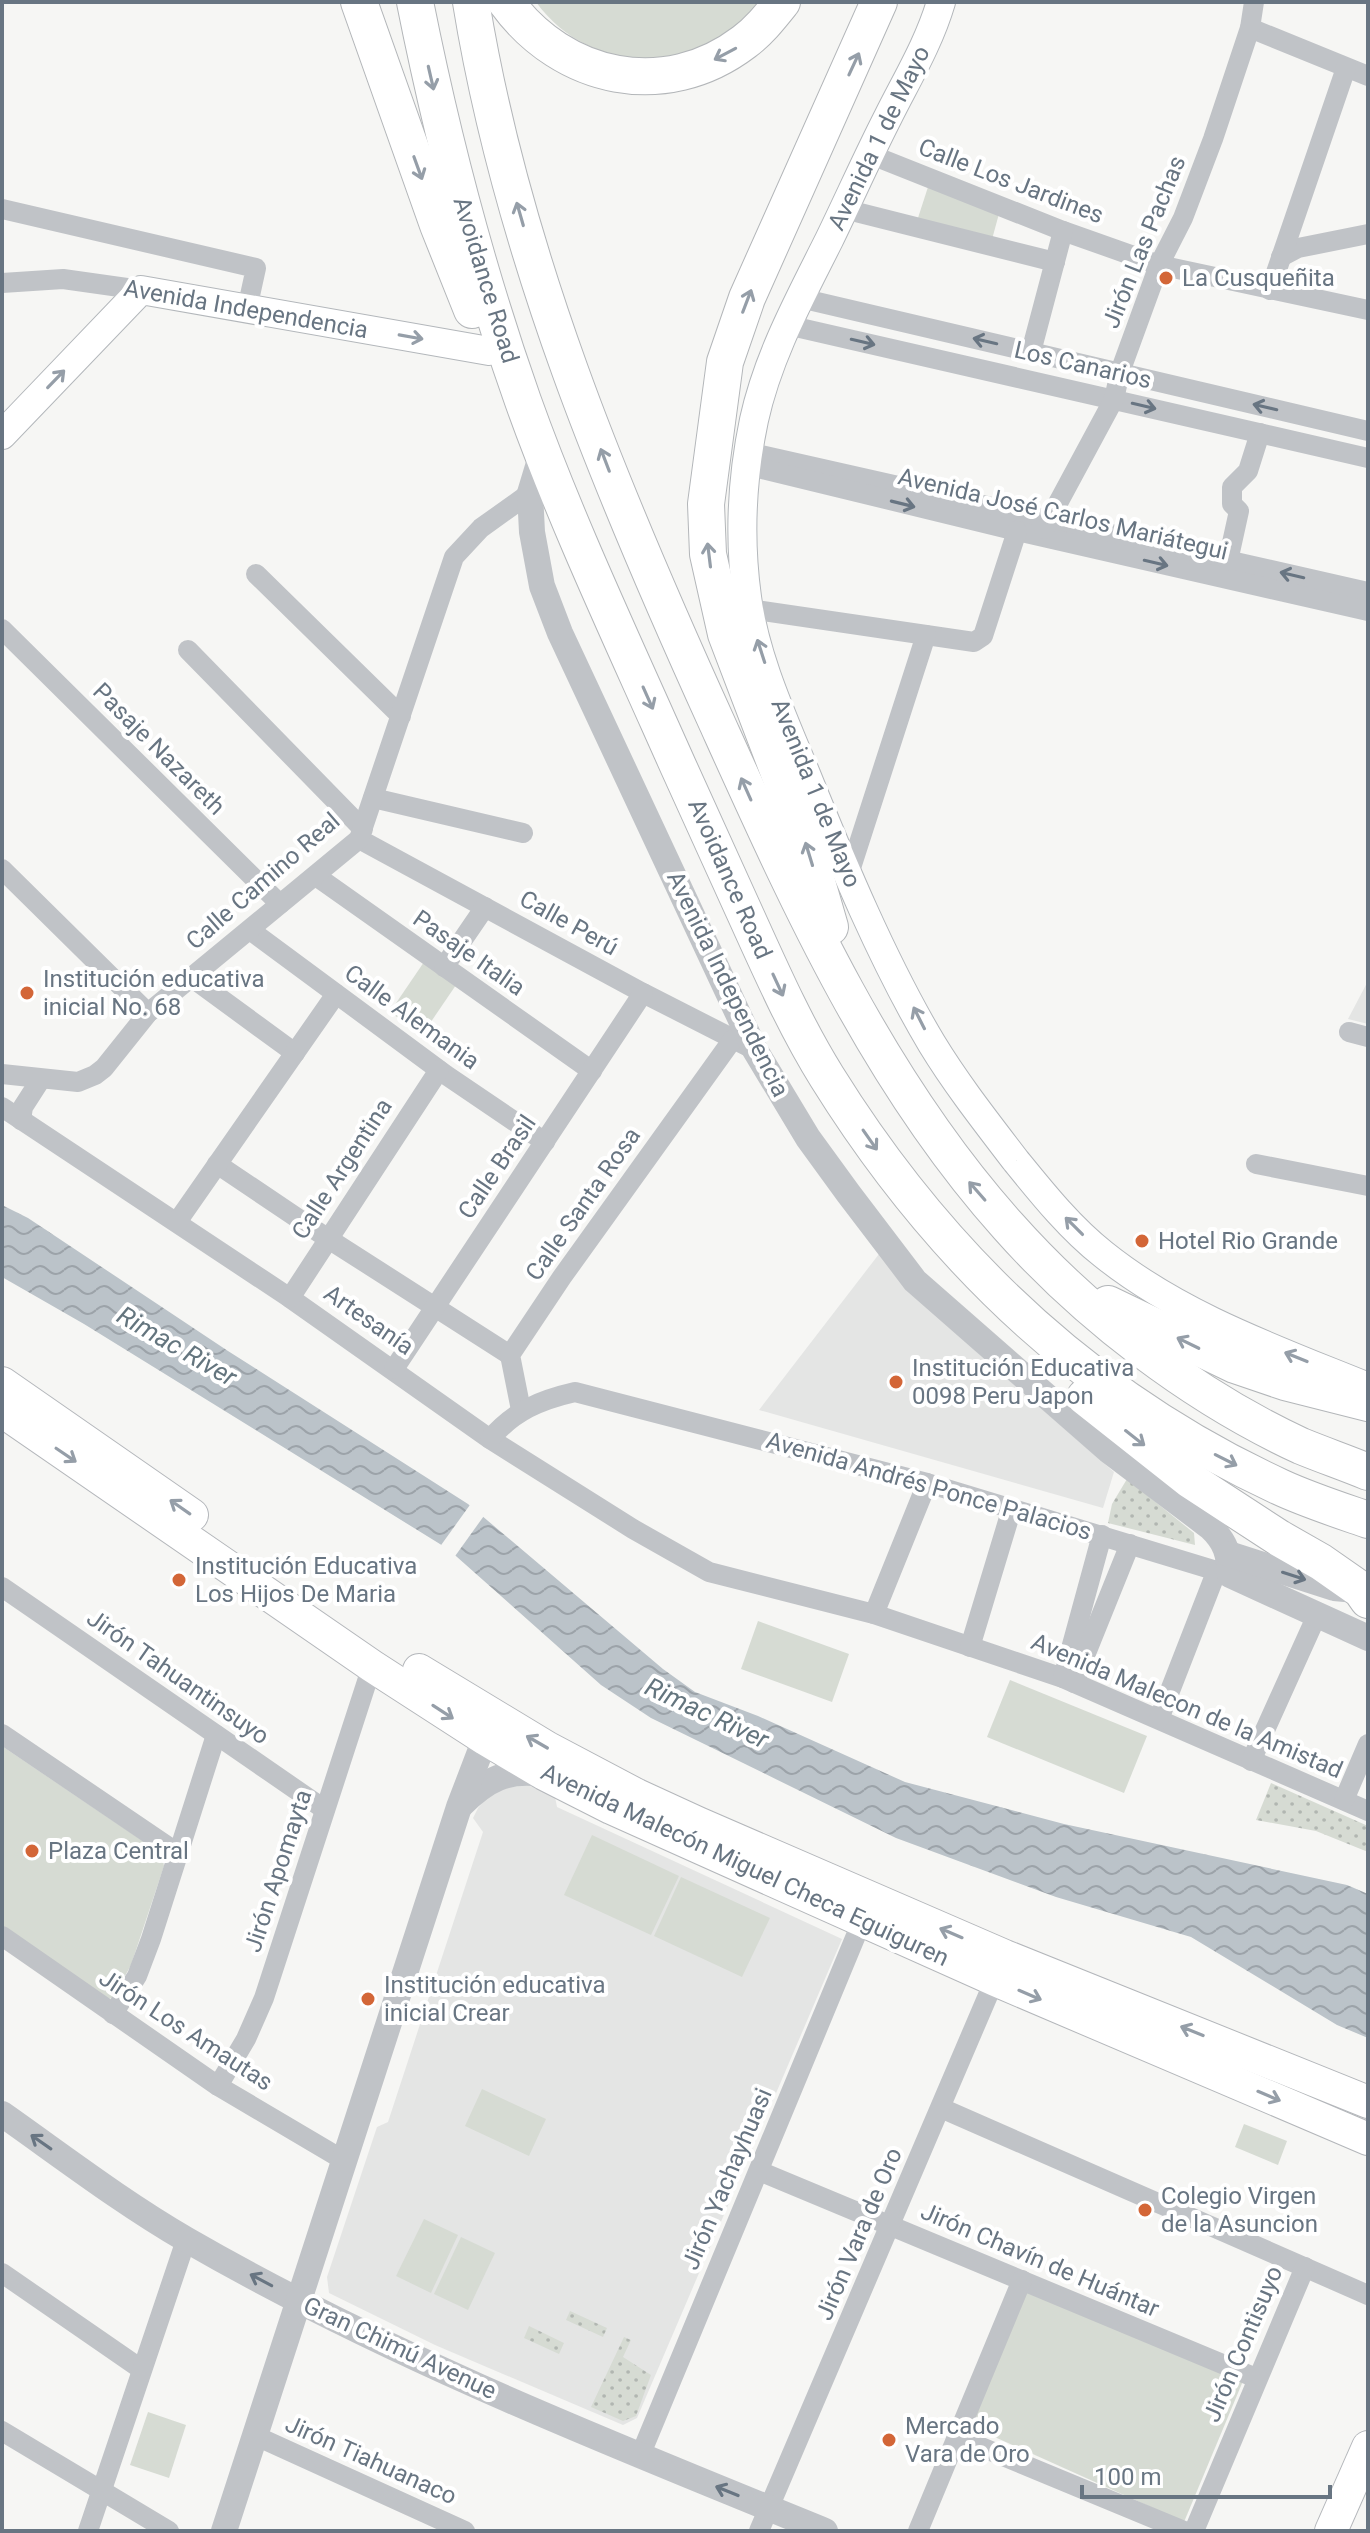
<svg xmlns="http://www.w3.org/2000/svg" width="1370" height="2533" font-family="Roboto,sans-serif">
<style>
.built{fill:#e4e5e4}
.grass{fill:url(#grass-dots)}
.park{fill:#d6dbd3}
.water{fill:url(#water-waves)}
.pier{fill:#f6f6f4}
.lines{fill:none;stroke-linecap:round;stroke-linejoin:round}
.secondary-casing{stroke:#b3b7bb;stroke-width:30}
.primary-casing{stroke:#b4b7bb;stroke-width:34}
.motorway-casing{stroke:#b3b6b9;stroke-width:38}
.minor{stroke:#c0c3c7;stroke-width:20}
.tertiary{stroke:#c0c3c7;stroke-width:26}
.secondary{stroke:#fff;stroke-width:28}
.primary{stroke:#fff;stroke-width:32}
.motorway{stroke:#fff;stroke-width:36}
.oneway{stroke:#959ea8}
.oneway2{stroke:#687582}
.poi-dot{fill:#d36637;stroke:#fff;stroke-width:3}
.labels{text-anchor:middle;stroke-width:8;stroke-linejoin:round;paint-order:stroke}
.street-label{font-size:24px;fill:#687582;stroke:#fff}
.poi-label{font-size:24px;fill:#687582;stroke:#fff;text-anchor:start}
.water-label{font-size:26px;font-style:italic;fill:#64757e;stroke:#fff}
</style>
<defs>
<pattern id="grass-dots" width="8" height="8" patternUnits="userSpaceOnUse" patternTransform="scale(2)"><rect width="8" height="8" fill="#d6dbd3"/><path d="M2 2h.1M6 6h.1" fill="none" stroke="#b1b6b1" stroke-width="1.8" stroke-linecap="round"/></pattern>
<pattern id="water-waves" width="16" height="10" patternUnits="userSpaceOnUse" patternTransform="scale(2)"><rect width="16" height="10" fill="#bbc3c9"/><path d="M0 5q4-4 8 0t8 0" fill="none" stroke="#9ca3a9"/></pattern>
</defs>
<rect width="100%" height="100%" fill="#f6f6f4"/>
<g class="built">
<path d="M1368,981v43l-20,-5z"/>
<path d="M879,1254l101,101 134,117 -11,36 -344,-98z"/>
<path d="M507,1782l46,5 4,20 285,132 -205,479 -14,7 -188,-80 -106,-52 -2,-16 50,-150 11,-5 95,-290 -10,-14 5,-10 17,-20z"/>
</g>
<g class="grass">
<path d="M1127,1479l67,54 1,12 -87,-22 4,-19z"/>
<path d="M1271,1783l97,43v26l-52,-21 -60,-11z"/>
<path d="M570,2311l37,17 -4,9 -37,-17z"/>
<path d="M529,2326l35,17 -5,11 -35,-16z"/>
<path d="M624,2337l7,3 -8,17 28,18 -15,41 -13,5 -32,-14z"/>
</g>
<g class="park">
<path d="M536,2h225c-10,11 -22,28 -35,35 -64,37 -145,27 -190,-35z"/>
<path d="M928,187l72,23 -9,33 -74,-22z"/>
<path d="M424,962l32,23 -34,50 -32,-23z"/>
<path d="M758,1621l91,33 -17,48 -91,-33z"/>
<path d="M1010,1680l137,56 -23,57 -137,-56z"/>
<path d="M2,1746l160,108 2,12 -33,99 -18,33 -5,1 -106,-73z"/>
<path d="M592,1835l87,41 -28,59 -87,-40z"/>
<path d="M681,1877l89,41 -28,59 -88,-41z"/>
<path d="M482,2089l64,30 -17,37 -64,-30z"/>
<path d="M1244,2124l43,17 -9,24 -43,-18z"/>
<path d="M424,2219l34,16 -27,58 -35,-17z"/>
<path d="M461,2237l34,16 -27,57 -34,-16z"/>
<path d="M1024,2290l219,91 -59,141 -205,-92 -5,-5 -1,-6z"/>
<path d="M148,2412l38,13 -17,53 -39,-13z"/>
</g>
<path class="water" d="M2,1205l26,13 200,133 240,153 195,165 32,23 63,24 147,66 159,42 283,61 21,9v144l-31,-13 -146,-88 -135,-40 -160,-59 -245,-120 -50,-33 -153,-136 -364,-225 -82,-47z"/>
<path class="pier" d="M472,1502l14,11 -33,46 -14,-11z"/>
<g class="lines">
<g class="secondary-casing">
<g id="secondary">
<path d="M941,2c-12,41 -34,77 -53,115 -21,41 -39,82 -59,123 -29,58 -61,116 -75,180 -12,57 -15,119 -7,177 8,61 36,121 59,177 36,89 77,188 126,270 25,41 55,79 84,117 26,32 54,67 87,93 77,62 174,96 265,133"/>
<path d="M2,435l139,-145 348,61"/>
</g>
</g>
<g class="primary-casing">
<g id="primary">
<path d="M2,1383l190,132"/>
<path d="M2,1411l370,255 113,73 59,35 67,34 384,172 373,159"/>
<path d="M419,1670l129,78 89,47 61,28 307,133 363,146"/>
<path d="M1331,2531l37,-84"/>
</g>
</g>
<g class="motorway-casing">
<g id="motorway">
<path d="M359,2l79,223 34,85"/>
<path d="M415,2c27,135 62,269 108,399 39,109 88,215 135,320 28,63 57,126 85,188 26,57 51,115 84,168 112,180 260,321 453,410 28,13 59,23 88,33"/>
<path d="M471,2c41,252 141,490 246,721 80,177 160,357 291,503 79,89 185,170 293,220 22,9 45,17 67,26"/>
<path d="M506,2c57,78 159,100 238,40 15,-11 26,-25 38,-40"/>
<path d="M830,927l-24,-83 -80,-210 -18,-80 -2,-50 19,-142 22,-64 132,-296"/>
<path d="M1108,1304l127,61 50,17 83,21"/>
<path d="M1085,1397l105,83 89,58 42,24 40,28 7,10"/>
</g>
</g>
<g class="minor">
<path d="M1250,28l118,48"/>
<path d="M869,154l194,77 96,34 209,45"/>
<path d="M2,209l254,59 -9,41"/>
<path d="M844,209l211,53"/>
<path d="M1281,257l17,-9 70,-14"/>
<path d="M2,283l61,-4 78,11"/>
<path d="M1270,290l76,-222"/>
<path d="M800,298l568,133"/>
<path d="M787,325l581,133"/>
<path d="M1031,352l32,-121"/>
<path d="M748,452l620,140"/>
<path d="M746,465l271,66 351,80"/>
<path d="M1044,529l70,-130 6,-27 39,-107 24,-47 30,-79 37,-111 4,-26"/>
<path d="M1228,561l11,-50 -7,-7v-17l16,-16 12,-38"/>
<path d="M256,574l145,142"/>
<path d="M749,609l225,33 9,-6 34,-105"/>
<path d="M2,629l278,275"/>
<path d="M188,650l175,179"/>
<path d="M373,798l150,35"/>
<path d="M359,839l284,154 112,57"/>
<path d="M2,869l146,144"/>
<path d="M849,874l77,-239"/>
<path d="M316,876l276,195"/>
<path d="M250,930l196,145 99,67"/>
<path d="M444,967l41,-60"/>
<path d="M191,977l104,76"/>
<path d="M1349,1032l19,5"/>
<path d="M2,1074l76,8 17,-7 9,-7 44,-55 211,-174 95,-282 27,-29 49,-35"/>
<path d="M2,1107l288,191 200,141 143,90 76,43 165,42 189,64 305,133"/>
<path d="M21,1120l2,-13 18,-28"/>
<path d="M217,1164l110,74 183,117"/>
<path d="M1256,1164l112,22"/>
<path d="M177,1222l159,-228"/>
<path d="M290,1298l149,-228"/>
<path d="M394,1369l249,-376"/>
<path d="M521,1410l-11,-55 52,-78 171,-238"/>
<path d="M490,1439c24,-28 50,-39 85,-47l352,91 303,92"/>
<path d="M2,1587l322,222"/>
<path d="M874,1614l53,-131"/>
<path d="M970,1647l42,-139"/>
<path d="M1063,1678l39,-143"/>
<path d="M1074,1683l56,-139"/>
<path d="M1159,1719l58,-149"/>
<path d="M2,1734l177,120"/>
<path d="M1251,1761l66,-146"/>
<path d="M1344,1800l24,-56"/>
<path d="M2,1936l216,150 127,75"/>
<path d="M113,2014l24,-38 14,-37 65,-204"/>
<path d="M218,2086l28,-47 18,-41 108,-332"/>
<path d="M941,2108l427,187"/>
<path d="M759,2171l497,207"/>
<path d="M2,2273l139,96"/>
<path d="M2,2431l167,100"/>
<path d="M256,2436l209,95"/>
<path d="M957,2437l227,94"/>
<path d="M640,2456l222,-535"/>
<path d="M88,2531l98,-291"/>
<path d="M759,2531l239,-559"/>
<path d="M918,2531l104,-251"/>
<path d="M1194,2531l111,-264"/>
</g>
<g class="tertiary">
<path d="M543,450l-13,43 2,39 10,54 18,47 195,417 53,88 40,55 67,88 193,169 102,77c16,15 19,27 20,48l138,63"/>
<path d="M1229,1554l105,34 22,2"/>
<path d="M461,1805c26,-26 46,-36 82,-31"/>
<path d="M2,2114c61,43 121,89 185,126 203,117 422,203 638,291"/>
<path d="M224,2531l235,-724 26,-68 9,-16"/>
</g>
<use href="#secondary" class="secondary"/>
<use href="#primary" class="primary"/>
<use href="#motorway" class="motorway"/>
</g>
<defs><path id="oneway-shaft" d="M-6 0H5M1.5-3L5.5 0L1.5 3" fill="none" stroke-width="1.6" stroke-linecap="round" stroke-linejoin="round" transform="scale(2)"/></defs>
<g class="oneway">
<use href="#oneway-shaft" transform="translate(725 54) rotate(152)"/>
<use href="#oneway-shaft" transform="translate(854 64) rotate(-65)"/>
<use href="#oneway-shaft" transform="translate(431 78) rotate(77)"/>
<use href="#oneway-shaft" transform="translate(418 168) rotate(70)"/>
<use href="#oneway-shaft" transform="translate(520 214) rotate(-106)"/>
<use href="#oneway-shaft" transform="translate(747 301) rotate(-69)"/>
<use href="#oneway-shaft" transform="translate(411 337) rotate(10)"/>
<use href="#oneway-shaft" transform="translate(56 379) rotate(-46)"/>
<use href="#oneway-shaft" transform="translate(605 460) rotate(-111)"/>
<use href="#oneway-shaft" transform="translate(709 555) rotate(-97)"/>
<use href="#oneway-shaft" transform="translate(761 651) rotate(-108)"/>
<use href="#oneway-shaft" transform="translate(648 698) rotate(66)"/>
<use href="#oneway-shaft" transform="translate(746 789) rotate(-114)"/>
<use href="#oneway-shaft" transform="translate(809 854) rotate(-107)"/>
<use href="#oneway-shaft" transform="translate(778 985) rotate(65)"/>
<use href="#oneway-shaft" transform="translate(919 1018) rotate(-117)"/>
<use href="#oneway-shaft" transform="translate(870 1140) rotate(55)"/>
<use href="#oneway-shaft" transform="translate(977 1191) rotate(-131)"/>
<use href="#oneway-shaft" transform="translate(1074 1226) rotate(-135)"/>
<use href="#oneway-shaft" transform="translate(1188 1343) rotate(-154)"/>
<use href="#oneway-shaft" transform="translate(1296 1357) rotate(-158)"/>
<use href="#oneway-shaft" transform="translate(1135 1438) rotate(38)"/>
<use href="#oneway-shaft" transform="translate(66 1455) rotate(34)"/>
<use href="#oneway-shaft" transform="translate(1226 1460) rotate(27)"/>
<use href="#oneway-shaft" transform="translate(180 1507) rotate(-145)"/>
<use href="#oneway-shaft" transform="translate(443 1712) rotate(33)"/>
<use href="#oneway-shaft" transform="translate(537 1742) rotate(-150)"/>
<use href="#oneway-shaft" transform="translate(951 1933) rotate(-157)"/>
<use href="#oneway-shaft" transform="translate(1030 1995) rotate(23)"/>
<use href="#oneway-shaft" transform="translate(1192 2031) rotate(-158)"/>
<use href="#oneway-shaft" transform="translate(1269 2096) rotate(23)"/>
</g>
<g class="oneway2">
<use href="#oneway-shaft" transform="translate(985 341) rotate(-167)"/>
<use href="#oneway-shaft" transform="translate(863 342) rotate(13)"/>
<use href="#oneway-shaft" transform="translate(1144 406) rotate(13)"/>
<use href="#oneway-shaft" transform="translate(1265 407) rotate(-167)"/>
<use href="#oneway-shaft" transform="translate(903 504) rotate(14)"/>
<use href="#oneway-shaft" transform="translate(1156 563) rotate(13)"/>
<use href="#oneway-shaft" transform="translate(1292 575) rotate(-167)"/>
<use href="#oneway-shaft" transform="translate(1294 1576) rotate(18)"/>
<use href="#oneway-shaft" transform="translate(41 2142) rotate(-145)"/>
<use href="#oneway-shaft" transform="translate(261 2280) rotate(-152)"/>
<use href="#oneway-shaft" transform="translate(727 2491) rotate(-158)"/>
</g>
<g class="poi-dot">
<circle cx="1166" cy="278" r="8"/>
<circle cx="27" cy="993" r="8"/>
<circle cx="1142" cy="1241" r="8"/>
<circle cx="896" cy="1382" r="8"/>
<circle cx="179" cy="1580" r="8"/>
<circle cx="32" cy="1851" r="8"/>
<circle cx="368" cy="1999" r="8"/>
<circle cx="1145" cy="2210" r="8"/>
<circle cx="889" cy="2440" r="8"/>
</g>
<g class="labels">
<g class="street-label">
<text transform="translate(879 138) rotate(-64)" y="8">Avenida 1 de Mayo</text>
<text transform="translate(1011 181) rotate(21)" y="8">Calle Los Jardines</text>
<text transform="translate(1144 242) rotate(-68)" y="8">Jirón Las Pachas</text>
<text transform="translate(486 280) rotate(73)" y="8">Avoidance Road</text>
<text transform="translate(246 309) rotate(10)" y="8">Avenida Independencia</text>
<text transform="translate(1083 365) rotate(13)" y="8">Los Canarios</text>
<text transform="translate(1063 514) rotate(13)" y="8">Avenida José Carlos Mariátegui</text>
<text transform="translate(159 749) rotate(45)" y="8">Pasaje Nazareth</text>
<text transform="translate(816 793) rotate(68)" y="8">Avenida 1 de Mayo</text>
<text transform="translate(730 879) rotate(66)" y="8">Avoidance Road</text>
<text transform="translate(263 881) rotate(-41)" y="8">Calle Camino Real</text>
<text transform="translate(569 923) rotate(29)" y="8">Calle Perú</text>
<text transform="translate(469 953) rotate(35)" y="8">Pasaje Italia</text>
<text transform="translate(728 984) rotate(64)" y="8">Avenida Independencia</text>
<text transform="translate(412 1017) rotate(36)" y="8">Calle Alemania</text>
<text transform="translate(497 1167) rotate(-56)" y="8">Calle Brasil</text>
<text transform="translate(342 1169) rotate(-57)" y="8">Calle Argentina</text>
<text transform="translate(583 1204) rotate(-55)" y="8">Calle Santa Rosa</text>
<text transform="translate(369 1320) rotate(35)" y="8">Artesanía</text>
<text transform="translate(929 1486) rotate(16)" y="8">Avenida Andrés Ponce Palacios</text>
<text transform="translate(178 1677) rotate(35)" y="8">Jirón Tahuantinsuyo</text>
<text transform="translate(1187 1706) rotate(23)" y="8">Avenida Malecon de la Amistad</text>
<text transform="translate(745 1865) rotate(25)" y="8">Avenida Malecón Miguel Checa Eguiguren</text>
<text transform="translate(278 1871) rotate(-72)" y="8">Jirón Apomayta</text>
<text transform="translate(186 2030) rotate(33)" y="8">Jirón Los Amautas</text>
<text transform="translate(727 2179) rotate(-67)" y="8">Jirón Yachayhuasi</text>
<text transform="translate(859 2234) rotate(-67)" y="8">Jirón Vara de Oro</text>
<text transform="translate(1040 2260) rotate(23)" y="8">Jirón Chavín de Huántar</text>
<text transform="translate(1243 2344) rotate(-67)" y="8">Jirón Contisuyo</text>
<text transform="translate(400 2348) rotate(25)" y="8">Gran Chimú Avenue</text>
<text transform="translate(371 2460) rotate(24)" y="8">Jirón Tiahuanaco</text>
</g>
<g class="poi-label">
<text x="1182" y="286">La Cusqueñita</text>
<text x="43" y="987">Institución educativa<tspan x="43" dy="28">inicial No. 68</tspan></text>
<text x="1158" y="1249">Hotel Rio Grande</text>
<text x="912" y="1376">Institución Educativa<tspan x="912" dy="28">0098 Peru Japon</tspan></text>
<text x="195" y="1574">Institución Educativa<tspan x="195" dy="28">Los Hijos De Maria</tspan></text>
<text x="48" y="1859">Plaza Central</text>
<text x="384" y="1993">Institución educativa<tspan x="384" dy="28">inicial Crear</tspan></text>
<text x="1161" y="2204">Colegio Virgen<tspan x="1161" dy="28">de la Asuncion</tspan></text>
<text x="905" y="2434">Mercado<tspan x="905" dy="28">Vara de Oro</tspan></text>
</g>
<g class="water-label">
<text transform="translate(177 1346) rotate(30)" y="9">Rimac River</text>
<text transform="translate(707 1713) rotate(25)" y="9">Rimac River</text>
</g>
</g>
<rect width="1370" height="2533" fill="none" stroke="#687582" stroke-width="8"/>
<path d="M1082 2485v12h248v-12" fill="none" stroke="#687582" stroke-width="4"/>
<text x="1094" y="2485" font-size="24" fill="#687582" stroke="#ffffff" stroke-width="6" paint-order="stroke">100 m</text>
</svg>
